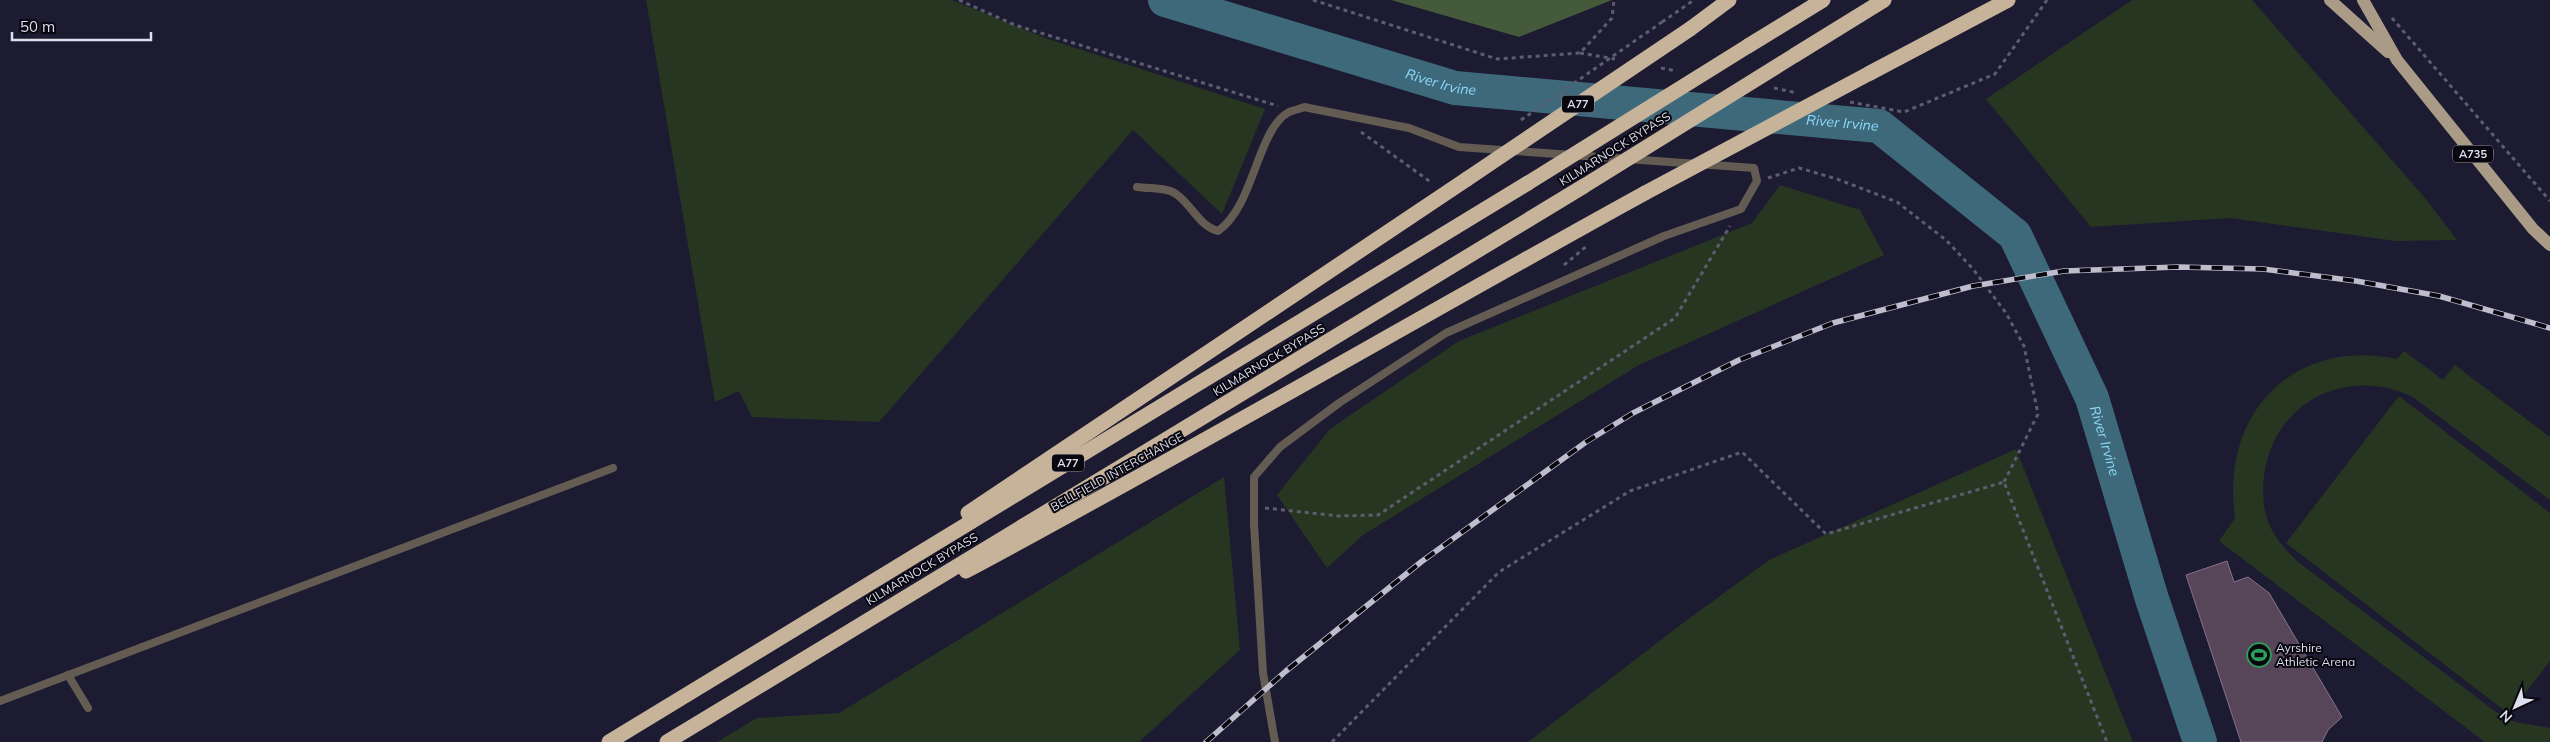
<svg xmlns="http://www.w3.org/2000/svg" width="2550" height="742" font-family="Mulish,sans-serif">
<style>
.green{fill:#273621}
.forest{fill:#445a3b}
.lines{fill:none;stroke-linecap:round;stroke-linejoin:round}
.river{stroke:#3d697b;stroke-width:34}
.building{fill:#57455a;stroke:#86738a}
.path{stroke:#5e5c70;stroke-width:3;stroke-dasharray:4 4;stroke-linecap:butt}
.lane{stroke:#645c52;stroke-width:8}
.primary{stroke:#aa9b86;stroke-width:12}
.highway{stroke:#c6b39a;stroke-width:15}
.rail-casing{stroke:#bebdcd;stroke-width:5.5}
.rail{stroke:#080710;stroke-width:4;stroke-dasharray:11;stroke-linecap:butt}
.path-bridge{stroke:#5e5c70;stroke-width:3;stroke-dasharray:4 4;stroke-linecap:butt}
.highway-bridge{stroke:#c6b39a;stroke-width:15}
.labels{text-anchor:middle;stroke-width:4;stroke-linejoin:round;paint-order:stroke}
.shield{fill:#080710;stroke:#9e9eab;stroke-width:1}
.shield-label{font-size:11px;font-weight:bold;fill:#dedeed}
.street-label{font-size:12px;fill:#dedeed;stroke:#080710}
.poi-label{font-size:12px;fill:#dedeed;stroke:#080710;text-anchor:start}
.water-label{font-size:14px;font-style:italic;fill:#8fdafa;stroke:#080710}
</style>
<rect width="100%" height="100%" fill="#1d1b31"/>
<g class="green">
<path d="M646,0h306l96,39 217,70 -43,105 -89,-84 -254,292 -127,-5 -13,-26 -24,11z"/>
<path d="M2132,0h120l173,198 32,42 -61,1 -166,-23 -139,9 -105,-128z"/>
<path d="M1780,185l80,25 24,45 -245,110 -276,170 -36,33 -50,-73 53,-66 129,-88 293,-118z"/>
<path d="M2404,351l39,29 12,-15 95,72v63l-137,-103c-66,-32 -140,5 -149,79 -2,16 -1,35 6,50 6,14 17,25 28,36l198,150 19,10 35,6v14h-65l-266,-201 16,-23c-15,-103 57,-181 162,-159z"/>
<path d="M2399,396l151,117v148l-41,53 -223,-171z"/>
<path d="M2016,449l117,293h-605l151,-116 90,-66z"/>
<path d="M1224,477l16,173 -101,92h-422l40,-24 82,-5z"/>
</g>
<path class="forest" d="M1391,0h221l-93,37z"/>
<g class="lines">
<path class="river" id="s1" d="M1165,0l290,88 424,38 136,109 77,163 60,201 48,143"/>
</g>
<path class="building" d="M2227,561l7,21 14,-5 21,16 73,124 -14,13 -6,12h-81l-55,-167z"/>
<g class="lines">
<g class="path">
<path d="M959,0l56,25 263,81"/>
<path d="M1313,0l184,59 83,-6 32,-35 2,-18"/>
<path d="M2392,18l158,183"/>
<path d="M1662,22l32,-22"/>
<path d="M1580,53l35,6"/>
<path d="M1661,68l16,3"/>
<path d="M1774,88l23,5"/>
<path d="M1850,102l54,10 91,-38 52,-74"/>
<path d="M1361,132l71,51"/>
<path d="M1768,178l31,-10 38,11 60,23 49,38 27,29 33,44 18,33 14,68 -34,68"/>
<path d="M1564,265l24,-20"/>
<path d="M1265,508l74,8 39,-1 297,-197 55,-92"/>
<path d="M1332,742l167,-170 131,-81 112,-39 84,82 178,-52 103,260"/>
</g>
<g class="lane">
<path d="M1137,187c12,2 30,0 39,7 16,11 23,32 42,37 36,-24 39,-102 71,-119 5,-2 11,-3 15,-5l105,21 50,19 295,21 3,13 -16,28 -77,27 -218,97 -107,70 -59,44 -26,30v47l9,149 12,69"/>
<path d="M68,675l20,33"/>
<path d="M0,701l613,-233"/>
</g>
<g class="primary">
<path d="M2330,0l58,52"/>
<path d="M2363,0l34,60 136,169 17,16"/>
</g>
<g class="highway">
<path d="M1690,29l39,-29"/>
<path d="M1748,46l75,-46"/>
<path d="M1795,55l89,-55"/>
<path d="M1870,73l138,-73"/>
<path d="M968,513l499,-334"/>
<path d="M966,571c228,-122 452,-253 679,-378"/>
<path d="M609,742l919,-559"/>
<path d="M667,742l917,-556"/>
</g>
<g class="rail-casing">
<path id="rail" d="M1206,742l80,-71 135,-109 165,-120 47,-29 106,-53 94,-37 140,-37 91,-15 114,-4 85,2 93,12 83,15 111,32"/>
</g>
<use href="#rail" class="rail"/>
<path class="path-bridge" d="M1521,120l141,-98"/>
<g class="highway-bridge">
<path d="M1467,179l223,-150"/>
<path d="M1528,183l220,-137"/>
<path d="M1584,186l211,-131"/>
<path d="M1645,193l225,-120"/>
</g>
</g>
<defs>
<g id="stadium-ring" transform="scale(1.25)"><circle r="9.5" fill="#080710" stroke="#2e9e5b" stroke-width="1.5"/><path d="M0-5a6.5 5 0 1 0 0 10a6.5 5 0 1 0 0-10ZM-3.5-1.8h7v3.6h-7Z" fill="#2e9e5b"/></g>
</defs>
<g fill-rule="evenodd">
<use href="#stadium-ring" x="2259" y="655"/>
</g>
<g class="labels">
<g class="shield">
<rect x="1562" y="95.5" width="32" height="17" rx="4"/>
<rect x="2453" y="145.5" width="40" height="17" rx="4"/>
<rect x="1052" y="454.5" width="32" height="17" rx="4"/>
</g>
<g class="shield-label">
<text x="1578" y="108">A77</text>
<text x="2473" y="158">A735</text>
<text x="1068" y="467">A77</text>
</g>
<g class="street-label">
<text transform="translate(1615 149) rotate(-32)" y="4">KILMARNOCK BYPASS</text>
<text transform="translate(1269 360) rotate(-31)" y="4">KILMARNOCK BYPASS</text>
<text transform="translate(1117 472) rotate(-29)" y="4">BELLFIELD INTERCHANGE</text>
<text transform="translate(922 569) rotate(-31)" y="4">KILMARNOCK BYPASS</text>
</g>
<g class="poi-label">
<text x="2276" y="652">Ayrshire<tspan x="2276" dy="14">Athletic Arena</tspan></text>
</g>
<g class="water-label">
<text dy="5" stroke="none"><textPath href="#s1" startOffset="288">River Irvine</textPath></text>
<text dy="5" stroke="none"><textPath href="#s1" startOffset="692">River Irvine</textPath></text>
<text dy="5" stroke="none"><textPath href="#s1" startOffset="1128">River Irvine</textPath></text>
</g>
</g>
<g transform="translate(2515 707) rotate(224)" stroke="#080710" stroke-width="4" paint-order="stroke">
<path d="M0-4L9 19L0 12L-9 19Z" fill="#dedeed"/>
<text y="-8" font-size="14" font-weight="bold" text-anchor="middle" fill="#dedeed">N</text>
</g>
<path d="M12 32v8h139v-8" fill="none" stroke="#dedeed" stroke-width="2.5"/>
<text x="20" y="32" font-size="15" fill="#dedeed" stroke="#080710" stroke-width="4" paint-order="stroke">50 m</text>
</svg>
